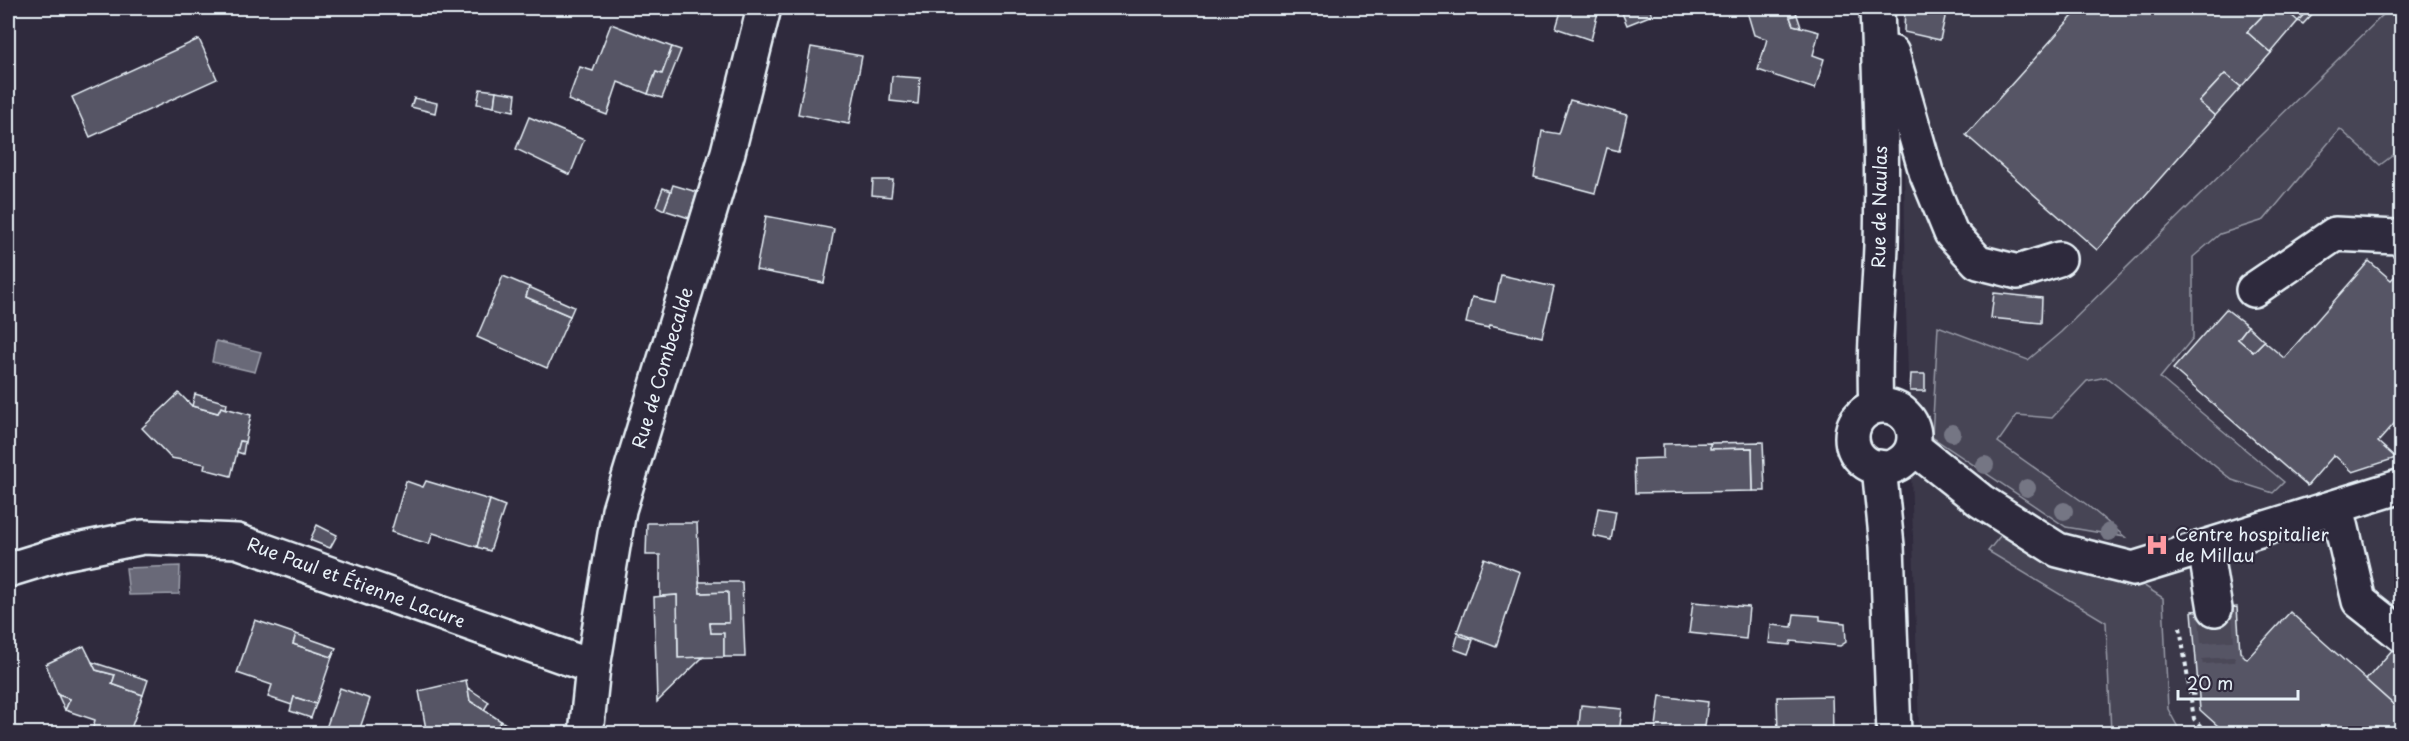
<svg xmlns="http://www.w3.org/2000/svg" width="2409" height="741" font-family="'Playpen Sans',sans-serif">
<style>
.built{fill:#3b3749}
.green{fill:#464455;stroke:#979aa6;stroke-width:1.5}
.water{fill:#696978;stroke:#9c9fab;stroke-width:1.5}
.building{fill:#575565;stroke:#e8f1f8;stroke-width:1.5}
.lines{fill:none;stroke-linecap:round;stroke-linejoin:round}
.minor-tunnel{stroke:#4b4859;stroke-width:33;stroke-dasharray:33 16;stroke-linecap:butt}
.minor-casing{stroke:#e8f1f8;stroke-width:38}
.path{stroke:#e8f1f8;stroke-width:4;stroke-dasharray:4.5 4.5;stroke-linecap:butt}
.minor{stroke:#2f2a3d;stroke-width:33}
.tree{fill:#757684}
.labels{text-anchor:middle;stroke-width:4.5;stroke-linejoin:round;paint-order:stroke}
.street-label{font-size:18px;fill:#e8f1f8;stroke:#2f2a3d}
.poi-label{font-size:18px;fill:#e8f1f8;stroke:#2f2a3d;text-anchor:start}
</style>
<rect width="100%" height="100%" fill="#2f2a3d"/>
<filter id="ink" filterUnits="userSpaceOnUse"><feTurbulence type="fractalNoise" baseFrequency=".0167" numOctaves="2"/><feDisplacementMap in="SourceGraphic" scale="12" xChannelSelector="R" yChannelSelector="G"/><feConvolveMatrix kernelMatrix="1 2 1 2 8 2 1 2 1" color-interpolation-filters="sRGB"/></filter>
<g filter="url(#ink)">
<path class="built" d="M1902,8h499v725h-482l-13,-423z"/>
<g class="green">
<path d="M2390,8h11v141l-21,16 -40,-36 -76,91 -44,14 -27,23v81l-33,40 124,104 -11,11 -41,-13 -126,-103 -19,4 -35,37 -35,-3 -19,27 88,62 39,33 -59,-10 -134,-90 6,-111 90,34 33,-28z"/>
<path d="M2005,530l99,51 39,4 20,13 5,111 13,24h-70l-5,-111 -118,-71z"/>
</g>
<g class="water">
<path d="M216,341l45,11 -6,20 -43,-10z"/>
<path d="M180,566l-1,28 -50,1 -3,-27z"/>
</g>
<g class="building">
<path d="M1562,8h37l-8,32 -35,-12z"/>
<path d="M1620,8h29l3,7 -25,10z"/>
<path d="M1746,8h49l2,7 -7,2 3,8 26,7 -6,23 11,4 -9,30 -57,-19 9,-31 -13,-4z"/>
<path d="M1905,8h42l-7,32 -36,-8z"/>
<path d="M2080,8h190l-23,24 24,21 -30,34 -16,-13 -26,28 16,14 -118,134 -131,-115z"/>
<path d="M2270,8h13l15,13 -27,32 -24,-21z"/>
<path d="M2310,8h8l-15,16 -5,-3z"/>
<path d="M1797,15l4,12 -8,-2 -3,-8z"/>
<path d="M611,24l61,23 -10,27 -6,-2 -8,22 -30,-12 -11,33 -39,-15 12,-33 13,4z"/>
<path d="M199,39l18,40 -127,58 -18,-40z"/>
<path d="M672,47l9,3 -19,48 -14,-4 8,-22 6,2z"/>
<path d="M811,47l51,9 -13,68 -51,-10z"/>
<path d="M2225,74l16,13 -26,29 -16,-14z"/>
<path d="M892,76l28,2 -2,26 -28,-3z"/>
<path d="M480,89l16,2 -2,16 -17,-3z"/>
<path d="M496,91l20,3 -2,17 -20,-4z"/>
<path d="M414,98l23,5 -2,10 -24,-6z"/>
<path d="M1570,100l57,15 -8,36 -12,-3 -12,45 -61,-16 8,-46 17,3z"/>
<path d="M529,117l55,23 -14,35 -54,-26z"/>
<path d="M873,180h20l-2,17 -19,-2z"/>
<path d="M673,185l24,7 -8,26 -25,-8z"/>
<path d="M663,188l8,3 -7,19 -8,-4z"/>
<path d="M766,216l68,13 -10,54 -68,-13z"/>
<path d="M2369,261l22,19 8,-8 3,3v140l-24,27 18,16 -43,14 -19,-17 -27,31 -134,-117 53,-60 22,17 -10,13 15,13 11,-11 20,17z"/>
<path d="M1501,275l53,12 -12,50 -52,-12 -1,3 -23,-5 6,-26 23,5z"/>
<path d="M503,276l26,11 -3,10 44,19 -23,52 -70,-31z"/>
<path d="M529,287l45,20 -4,9 -44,-19z"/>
<path d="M1994,293l48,5 -1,25 -50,-5z"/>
<path d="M2248,326l16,15 -11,11 -15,-13z"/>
<path d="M1911,374h14v17h-15z"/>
<path d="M179,393l13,13 26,7 3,-6 30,8 -6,27 -5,-1 -9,35 -27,-7 1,-5 -34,-6 -29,-30z"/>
<path d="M195,394l32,9 -1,6 -5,-2 -3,6 -26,-7z"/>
<path d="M240,441l5,1 -2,12 -6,-2z"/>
<path d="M1763,442l2,49h-12l-1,-43 -42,1v-6z"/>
<path d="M1710,443v6l42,-1 1,43 -118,2 -1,-34 29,-1v-14z"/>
<path d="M406,481l17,6 3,-6 64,19 -13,47 -44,-14 -4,11 -38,-12z"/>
<path d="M490,500l15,6 -15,45 -13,-4z"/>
<path d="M1598,508l18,3 -5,29 -18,-4z"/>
<path d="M647,523h50l3,70 28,-1 1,31h-19l1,10h13v24l-46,1 -1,-63 -17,1v-41h-14z"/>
<path d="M317,525l20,10 -7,13 -20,-8z"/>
<path d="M1484,558l36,14 -24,75 -39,-15z"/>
<path d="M699,582h43l3,75h-21v-24h-13l-1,-10h19l-1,-31 -28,1z"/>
<path d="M677,595l1,63 25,-1 -46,45 -3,-105z"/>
<path d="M1693,602l56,5 -3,32 -57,-6z"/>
<path d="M2237,607l3,45 7,7 43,-47 112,100v22h-175l-27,-24 -8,-99z"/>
<path d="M1794,614l26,2v4l25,3 1,19 -6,4 -49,-5 -1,4 -21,-2 2,-18 21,2z"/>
<path d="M255,620l41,14 -3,10 39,13 -16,47 -22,-7 -2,8 -24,-8 4,-12 -35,-12z"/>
<path d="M296,634l40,14 -4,9 -39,-13z"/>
<path d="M1458,635l15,5 -5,14 -14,-5z"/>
<path d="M84,646l12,24 19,5 -3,9 31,11 -14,39 -37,-3 3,-11 -30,-10 5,-11 -12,-4 -12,-31z"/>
<path d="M2393,649l9,7v56l-36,-32z"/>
<path d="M92,662l56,18 -5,15 -31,-11 3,-9 -19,-5z"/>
<path d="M466,680l4,21 31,20 -7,13h-61l-7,-5 -7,-38z"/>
<path d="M340,688l30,11 -12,35h-34z"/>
<path d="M468,688l21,14 -5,8 -14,-9z"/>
<path d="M58,695l12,4 -5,11z"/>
<path d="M1660,696l48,6 -4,32h-49z"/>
<path d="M1832,696l1,37 -55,1 -1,-37z"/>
<path d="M294,697l22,7 -5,14 -21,-7z"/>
<path d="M1581,705l41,4 -3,25h-41z"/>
<path d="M501,721l20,13h-27z"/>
</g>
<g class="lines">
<path class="minor-tunnel" d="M2215,609l4,54"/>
<g class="minor-casing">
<g id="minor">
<path d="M1892,53l34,119 25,61 27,29 40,10 41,-13"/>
<path d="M2253,290l82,-56 62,3 5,3"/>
<path d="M1876,406c-3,-53 3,-107 5,-160 2,-80 -1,-159 -4,-238"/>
<circle cx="1883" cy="437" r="31"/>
<path d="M1913,447l68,54 77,49 75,19 269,-83"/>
<path d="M1879,467l8,79 7,188"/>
<path d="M2337,507l22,94 43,34"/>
<path d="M2205,548l10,61"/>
<path d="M8,570l55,-17 80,-16 94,4 356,126"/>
<path d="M586,734l7,-67 26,-157 109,-358 36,-144"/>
</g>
</g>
<g class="path">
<path d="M2180,627l14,92 14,15"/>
<path d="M2191,694l8,-1"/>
</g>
<use href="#minor" class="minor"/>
</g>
<g class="tree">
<circle cx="1952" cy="433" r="9"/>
<circle cx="1985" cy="465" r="9"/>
<circle cx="2027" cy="488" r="9"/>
<circle cx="2064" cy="511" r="9"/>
<circle cx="2109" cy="532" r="9"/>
</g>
</g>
<defs>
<g id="hospital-bare" transform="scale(1.8)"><path d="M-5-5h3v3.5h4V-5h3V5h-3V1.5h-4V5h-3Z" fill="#ff9aa2" stroke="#2f2a3d" stroke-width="2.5" paint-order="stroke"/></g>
</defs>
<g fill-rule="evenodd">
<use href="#hospital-bare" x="2157" y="545"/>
</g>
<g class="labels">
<g class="street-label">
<text transform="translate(1880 207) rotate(-89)" y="6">Rue de Naulas</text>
<text transform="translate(663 368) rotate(-73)" y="6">Rue de Combecalde</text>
<text transform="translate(356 583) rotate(20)" y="6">Rue Paul et Étienne Lacure</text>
</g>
<g class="poi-label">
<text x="2175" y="541">Centre hospitalier<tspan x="2175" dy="21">de Millau</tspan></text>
</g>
</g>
<rect width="2409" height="741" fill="none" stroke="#2f2a3d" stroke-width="30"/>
<rect x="15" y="15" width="2379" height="711" fill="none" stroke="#e8f1f8" stroke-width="2" filter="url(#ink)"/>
<path d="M2178 690v9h120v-9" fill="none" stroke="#e8f1f8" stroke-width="3"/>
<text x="2187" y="690" font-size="18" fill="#e8f1f8" stroke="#2f2a3d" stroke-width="4.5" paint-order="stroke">20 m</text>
</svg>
